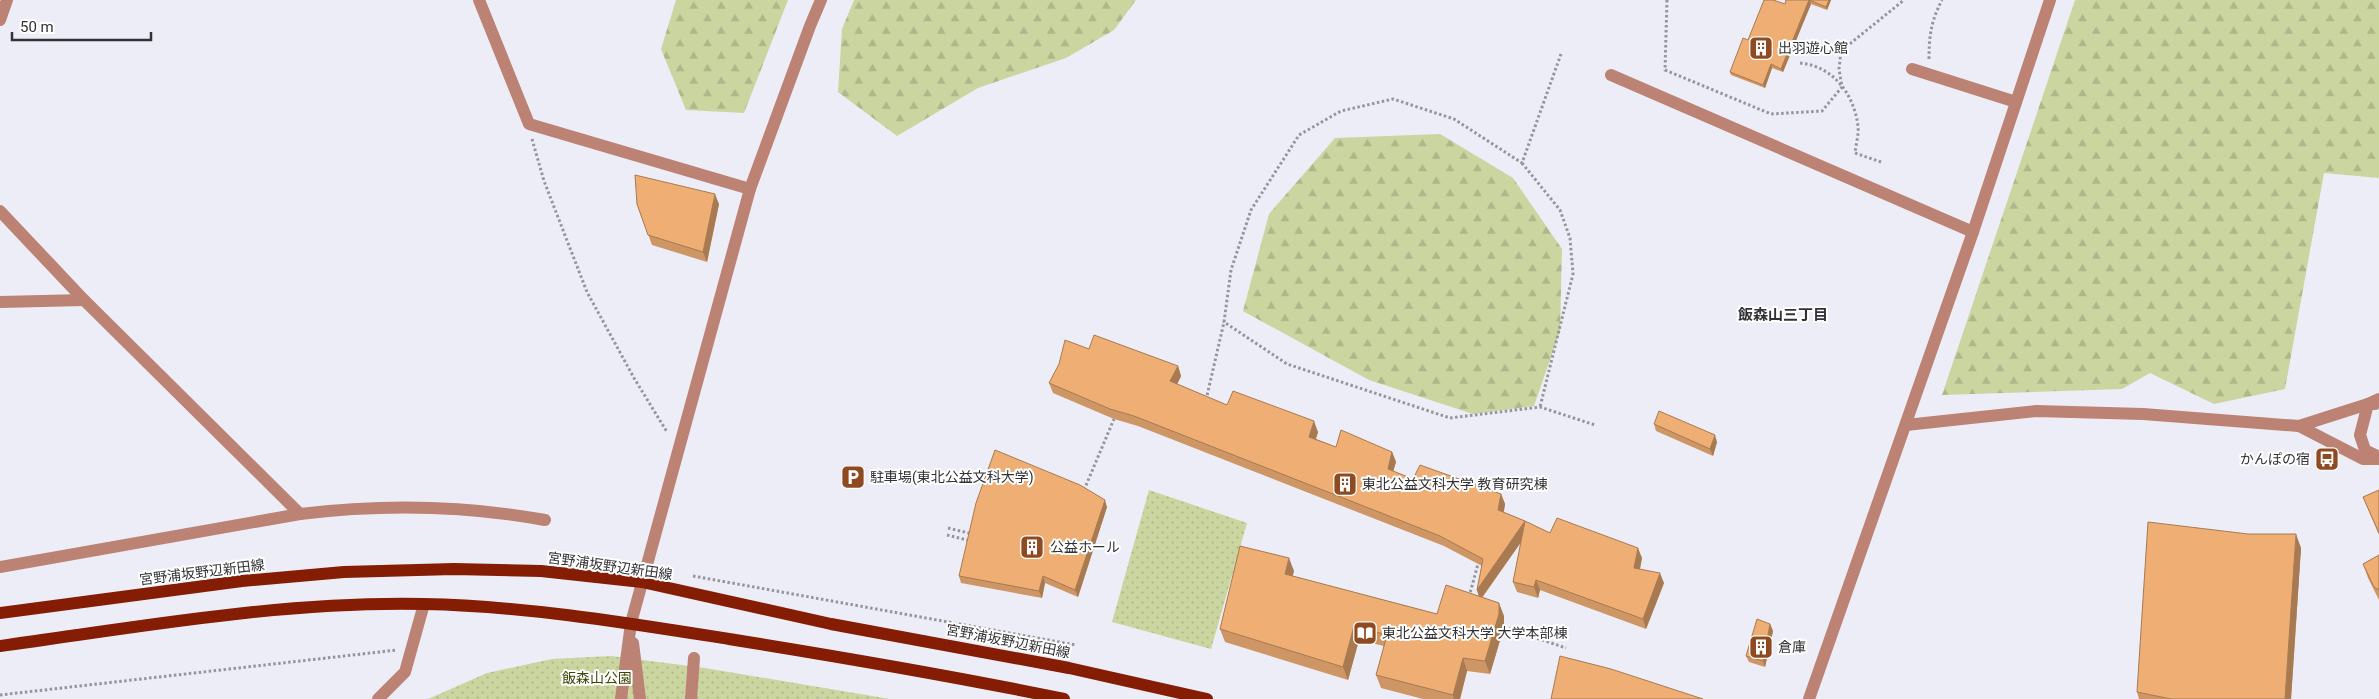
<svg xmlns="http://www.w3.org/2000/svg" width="2379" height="699" font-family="Roboto,'Noto Sans JP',sans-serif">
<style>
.green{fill:url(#green-dots)}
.forest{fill:url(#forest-firs)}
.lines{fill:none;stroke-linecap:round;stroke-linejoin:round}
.path{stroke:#95959c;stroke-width:3;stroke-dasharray:2.5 2.5;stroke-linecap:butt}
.minor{stroke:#bc8274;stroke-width:12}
.major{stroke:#841d03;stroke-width:12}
.wall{fill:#ce9664}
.shaded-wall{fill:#a77a51}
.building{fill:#efae74;stroke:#a77a51}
.labels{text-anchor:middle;stroke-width:4;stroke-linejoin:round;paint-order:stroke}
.poi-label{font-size:14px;fill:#323236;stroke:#fff;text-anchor:start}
.street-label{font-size:14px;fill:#323236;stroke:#fff}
.park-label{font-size:14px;fill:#3d4505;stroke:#fff}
.neighbourhood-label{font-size:15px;font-weight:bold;fill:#323236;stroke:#fff}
</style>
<defs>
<pattern id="green-dots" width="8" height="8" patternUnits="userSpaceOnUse" patternTransform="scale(1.25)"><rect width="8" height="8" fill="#cad59f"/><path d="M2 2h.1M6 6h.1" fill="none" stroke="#aeb78a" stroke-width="1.8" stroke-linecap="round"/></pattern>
<pattern id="forest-firs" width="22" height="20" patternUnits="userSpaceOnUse" patternTransform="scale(1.25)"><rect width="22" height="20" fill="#cad59f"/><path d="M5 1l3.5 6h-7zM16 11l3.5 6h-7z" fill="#aeb78a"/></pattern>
</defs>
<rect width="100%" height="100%" fill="#ededf7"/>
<g class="green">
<path d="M1149,490l98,33 -36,126 -99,-27z"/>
<path d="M611,656l94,12 185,31h-462l59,-26 65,-14z"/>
</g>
<g class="forest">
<path d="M676,0h112l-44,113 -58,-3 -25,-61z"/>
<path d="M854,0h282l-22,30 -48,28 -88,30 -81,48 -59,-44 4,-63z"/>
<path d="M2075,0h304v178l-55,-5 -39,216 -71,15 -64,-31 -28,16 -180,6z"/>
<path d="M1440,134l73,44 49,71 -2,82 -26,75 -61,8 -104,-34 -126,-69 26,-97 66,-76z"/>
</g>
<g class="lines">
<g class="path">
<path d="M1667,0l-2,70 106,44 51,-3 20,-24 -3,-18 2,-18 63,-51"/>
<path d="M1561,54l-39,109 -68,-44 -61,-20 -52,12 -42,24 -48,75 -20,60 -7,52 63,42 163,54 90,-11 55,18"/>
<path d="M1929,59c0,-23 2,-38 13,-59"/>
<path d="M1800,63c33,3 54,31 58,63 1,8 -2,18 -3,27l26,9"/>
<path d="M532,139l12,42 43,111 47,86 33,54"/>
<path d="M1522,163l38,47 10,28 3,36 -33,133"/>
<path d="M1206,400l18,-78"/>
<path d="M1084,490l30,-71"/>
<path d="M948,528l25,6"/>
<path d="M947,535l24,6"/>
<path d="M693,576l383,69"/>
<path d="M1469,597l9,-33"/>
<path d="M1504,627l62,21"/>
<path d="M0,695l397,-45"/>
</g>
<g class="minor">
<path d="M479,0l50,124 221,65"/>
<path d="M0,20l7,-20"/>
<path d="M1912,69l104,33"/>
<path d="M1611,75l362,157"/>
<path d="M0,211l84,89 216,214"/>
<path d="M0,302l84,-2"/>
<path d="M2375,404h-7l-8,31 5,15 14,7"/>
<path d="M1906,425l130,-14 107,3 156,12 69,-22 11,-5"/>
<path d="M2299,426l64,33h16"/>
<path d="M0,567l300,-53c82,-10 163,-9 245,6"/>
<path d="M633,643l7,56"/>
<path d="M378,699l27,-27 19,-68"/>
<path d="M621,699l10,-76 119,-434 60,-163 11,-26"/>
<path d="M691,699l3,-41"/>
<path d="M1809,699l164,-467 77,-232"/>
</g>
<g class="major">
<path d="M0,613l242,-32 102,-9 110,-3 87,2 101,11 189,42 238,44 138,31"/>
<path d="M0,646c140,-19 282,-45 424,-42 102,2 204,19 305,35 112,18 224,37 335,60"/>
</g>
</g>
<g class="wall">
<path d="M1786,0h45l-4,10 -16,-6 -28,68 -11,-4 -7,20 -34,-13 -1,-3 18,-32 37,-36z"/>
<path d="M637,204h82l-12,58 -55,-17z"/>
<path d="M1178,366l3,10 -4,8 50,21 91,27 -2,7 20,8 56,5 4,10 -3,9 20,8 88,15 4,10 -1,8 46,21 92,25 -2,11 24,14 -18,46 -106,-39 -2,8 -21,-6 -4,-10 8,-40 -39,56 22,18v11l-14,47 -23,-3 -7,28h-37l-42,-11 -5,-13 8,-29 -25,-6 -11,40 -123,-38 -5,-13 74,-58 -2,5 145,38 42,-18 -2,-6 5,-24 -38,-20 -306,-120 -24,-7 -61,-26 -4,-10z"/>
<path d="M1654,424l63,18 -4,14 -57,-25z"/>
<path d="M2379,490v45l-16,-38z"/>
<path d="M1107,507l-29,90 -33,-14 -3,15 -81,-15 -2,-7z"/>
<path d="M2301,548l-10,151h-152l-2,-7z"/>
<path d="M2379,555v45l-11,-22 -5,-14z"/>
<path d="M1770,624l3,7 -8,36 -16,-5 -3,-6z"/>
</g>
<g class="shaded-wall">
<path d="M1809,0l2,4 -28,68 -2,-3z"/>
<path d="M1829,0h2l-4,10 -1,-3z"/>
<path d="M1771,64l1,4 -7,20 -2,-3z"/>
<path d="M715,194l4,10 -12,58 -4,-10z"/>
<path d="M1178,366l3,10 -7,15 -4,-10z"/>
<path d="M1314,421l4,11 -5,15 -4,-10z"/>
<path d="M1715,435l2,7 -4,14 -3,-7z"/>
<path d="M1392,452l4,10 -5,17 -3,-10z"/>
<path d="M1501,494l4,10 -3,16 -4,-10z"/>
<path d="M1105,500l2,7 -29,90 -3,-7z"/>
<path d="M1525,521l4,10 -49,69 -3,-10z"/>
<path d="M2296,534l5,14 -10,151h-6z"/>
<path d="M1638,548l4,10 -4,20 -4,-10z"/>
<path d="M1289,558l5,13 -4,16 -5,-13z"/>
<path d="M1660,573l4,10 -18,46 -3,-10z"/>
<path d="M1043,576l2,7 -3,15 -3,-7z"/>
<path d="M1536,580l4,10 -2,8 -4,-11z"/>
<path d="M1499,603l5,13v11l-14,47 -5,-13z"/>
<path d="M1770,624l3,7 -8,36 -2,-6z"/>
<path d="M1354,626l5,14 -11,40 -5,-13z"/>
<path d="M1463,658l4,13 -7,28h-6l-1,-4z"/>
</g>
<g class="building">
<path d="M1764,0h9l12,4 1,-4h43l-3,7 -17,-7 -28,69 -10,-5 -8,21 -33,-13 13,-34 5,2z"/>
<path d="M635,175l80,19 -12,58 -55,-17 -11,-31z"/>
<path d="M1094,335l84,31 -8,15 57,24 6,-14 81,30 -5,16 27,10 5,-17 51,22 -4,17 25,10 7,-14 81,29 -3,16 27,11 -48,69 6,-31 -43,-23 -306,-120 -24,-7 -61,-26 10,-19 6,-24 24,9z"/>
<path d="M1659,411l56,24 -5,14 -56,-25z"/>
<path d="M995,450l85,35 25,15 -30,90 -32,-14 -4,15 -80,-15 17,-73z"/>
<path d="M2379,490v43l-16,-36z"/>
<path d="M1557,518l81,30 -4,20 26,5 -17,46 -107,-39 -2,7 -21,-5 12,-61 25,12z"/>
<path d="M2148,522l100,12h48l-11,165h-114l-34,-7z"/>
<path d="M1240,546l49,12 -4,16 152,40 9,-29 53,18v11l-14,47 -22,-3 -10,37 -77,-20 11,-40 -33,-9 -11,41 -123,-38z"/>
<path d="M2379,555v35l-5,-3 -11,-23z"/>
<path d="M1757,619l13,5 -7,37 -17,-5z"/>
<path d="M1560,656l51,13 92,30h-152z"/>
</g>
<defs>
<g id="building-square" transform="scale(1.25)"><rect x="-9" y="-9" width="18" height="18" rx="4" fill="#904a21" stroke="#fff"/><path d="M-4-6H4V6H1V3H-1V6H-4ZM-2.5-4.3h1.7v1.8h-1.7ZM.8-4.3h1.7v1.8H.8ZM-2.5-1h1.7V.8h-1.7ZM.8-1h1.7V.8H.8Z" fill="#fff"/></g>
<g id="bus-square" transform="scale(1.25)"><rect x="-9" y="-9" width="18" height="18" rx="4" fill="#904a21" stroke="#fff"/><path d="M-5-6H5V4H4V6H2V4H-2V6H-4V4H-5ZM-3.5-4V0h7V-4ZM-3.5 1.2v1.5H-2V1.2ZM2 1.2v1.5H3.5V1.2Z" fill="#fff"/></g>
<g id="parking-square" transform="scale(1.25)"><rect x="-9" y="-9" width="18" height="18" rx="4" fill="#904a21" stroke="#fff"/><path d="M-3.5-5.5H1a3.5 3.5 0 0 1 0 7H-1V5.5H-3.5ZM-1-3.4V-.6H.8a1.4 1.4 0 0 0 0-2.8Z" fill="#fff"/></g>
<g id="library-square" transform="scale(1.25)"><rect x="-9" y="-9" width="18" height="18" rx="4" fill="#904a21" stroke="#fff"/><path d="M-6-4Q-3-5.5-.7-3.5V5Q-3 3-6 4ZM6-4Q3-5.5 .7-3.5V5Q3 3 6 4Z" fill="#fff"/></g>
</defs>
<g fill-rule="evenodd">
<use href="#building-square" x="1761" y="48"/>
<use href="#bus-square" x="2327" y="459"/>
<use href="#parking-square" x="853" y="477"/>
<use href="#building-square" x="1345" y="484"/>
<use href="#building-square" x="1032" y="547"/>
<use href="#library-square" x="1365" y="633"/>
<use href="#building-square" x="1761" y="647"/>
</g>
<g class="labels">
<g class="poi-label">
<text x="1778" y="53">出羽遊心館</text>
<text x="2310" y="464" text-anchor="end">かんぽの宿</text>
<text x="870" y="482">駐車場(東北公益文科大学)</text>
<text x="1362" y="489">東北公益文科大学 教育研究棟</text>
<text x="1050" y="552">公益ホール</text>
<text x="1382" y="638">東北公益文科大学 大学本部棟</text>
<text x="1778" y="652">倉庫</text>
</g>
<g class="street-label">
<text transform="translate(610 566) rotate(8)" y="5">宮野浦坂野辺新田線</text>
<text transform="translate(202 572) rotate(-7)" y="5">宮野浦坂野辺新田線</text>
<text transform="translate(1008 641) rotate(11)" y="5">宮野浦坂野辺新田線</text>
</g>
<g class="park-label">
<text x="597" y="683">飯森山公園</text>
</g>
<g class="neighbourhood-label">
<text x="1783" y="320">飯森山三丁目</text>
</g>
</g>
<path d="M12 32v8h139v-8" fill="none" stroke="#323236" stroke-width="2.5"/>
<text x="20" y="32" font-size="15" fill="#323236" stroke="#ffffff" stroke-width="4" paint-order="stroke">50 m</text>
</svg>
